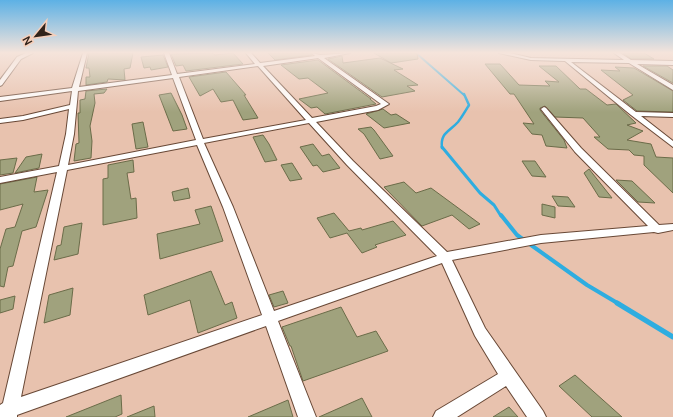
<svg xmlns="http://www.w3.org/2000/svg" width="673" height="417" font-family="Manrope,sans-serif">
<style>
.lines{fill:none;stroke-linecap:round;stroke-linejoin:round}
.stream-far4{stroke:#2eade0;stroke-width:2}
.stream-far3{stroke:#2eade0;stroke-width:2.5}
.stream-far2{stroke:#2eade0;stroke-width:3}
.stream-far1{stroke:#2eade0;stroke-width:4}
.stream{stroke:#2eade0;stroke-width:5}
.building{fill:#a0a27d;stroke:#6b6c49}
.minor-casing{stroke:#684836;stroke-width:2}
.minor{fill:#fff;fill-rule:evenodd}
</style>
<rect width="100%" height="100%" fill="#e8c2ae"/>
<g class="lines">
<path class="stream-far4" d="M416,53l48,42"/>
<path class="stream-far3" d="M442,148c-2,-15 7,-16 16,-26 4,-5 8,-12 11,-17l-5,-11"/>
<path class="stream-far2" d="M442,147l38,46 14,12 7,11"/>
<path class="stream-far1" d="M501,215l16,20 70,50 32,19"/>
<path class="stream" d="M617,303l56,34"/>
</g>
<g class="building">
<path d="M89,53h44l-3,15 -6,1 1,11 -17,-1 -1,3 -21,3v-8h4l-1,-9h-3z"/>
<path d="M212,53l3,2 18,-2 10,11 -57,7 -3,-6 -7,1 -5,-12z"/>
<path d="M268,53h43l1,2 -37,5z"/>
<path d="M374,53h43l1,6 -27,4z"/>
<path d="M623,53h21l10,6h-23z"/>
<path d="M163,55l5,12 -17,3 -1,-3 -6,1 -3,-11z"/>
<path d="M342,56l1,7 37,-5 23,11 -9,1 24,15 -11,1 8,5 -33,6 -54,-38z"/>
<path d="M318,60l53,39h-1l6,5 -51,10 -8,-7 -6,1 -12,-9 29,-6 -20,-15 -9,1 -18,-14z"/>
<path d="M485,64h15l19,21 31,1 -5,-5 14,1 -20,-16h17l24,23h6l21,16 9,-1 20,19 -9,2 16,6 -16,9 24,4 5,13 17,1v35l-29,-28v-9l-10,-1 -5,-5 -21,-1 -14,-12h6l-17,-19 -28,-1 -10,-11 -5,2v2l24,30 3,8 -21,-2 -4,-11 -10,-1 -9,-11 11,1 -20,-30h-4z"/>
<path d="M643,66h24l6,4v13z"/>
<path d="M615,67l19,1 39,23v21l-36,-1 -14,-11 10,-5 -32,-25 19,1z"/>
<path d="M226,72l20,23h-2l14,23 -15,2 -10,-20 -12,2 -8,-13 -13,7 -11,-19z"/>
<path d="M107,89l-3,4 -10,1 1,9 -5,23 2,15 -1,17 -17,3 2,-17 3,-1 -1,-30h2v-13l5,-1 1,-8z"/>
<path d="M171,93l11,22 5,14 -14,2 -14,-36z"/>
<path d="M383,109l8,6 5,-1 14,9 -26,5 -18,-14z"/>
<path d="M143,122l5,25 -12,2 -4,-25z"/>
<path d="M371,127l3,3 19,26 -13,3 -16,-25 -6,-5z"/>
<path d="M263,135l6,9 8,16 -12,2 -12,-25z"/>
<path d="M313,144l9,12 7,-2 11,14 -17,4 -6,-7 -4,1 -13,-19z"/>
<path d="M42,154l-3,14 -24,5 11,-16z"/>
<path d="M17,158l-4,15 -13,2v-15z"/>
<path d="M133,160l1,12 -7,1 4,26 5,-1 1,20 -34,7v-46l5,-1v-13z"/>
<path d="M522,161h13l11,16 -14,-1z"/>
<path d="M292,163l10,16 -12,2 -9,-16z"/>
<path d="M589,169l23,29 -13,-1 -15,-24z"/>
<path d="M37,177l-3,15 14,-2 -12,37 -14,4 -9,35 -5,1 -4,20 -4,-1v-37l6,-20 9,-2 8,-23 -23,6v-26z"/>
<path d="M616,180l16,1 23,22 -17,-1z"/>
<path d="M404,182l12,11 15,-5 49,36 -11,5 -17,-14 -30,11 -38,-39z"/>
<path d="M188,188l2,10 -16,3 -2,-9z"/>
<path d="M552,196l16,1 7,10 -17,-1z"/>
<path d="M542,204l13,3v11l-13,-3z"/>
<path d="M211,206l12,35 -63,18 -3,-25 43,-10 -5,-14z"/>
<path d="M334,213l15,18 12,-3 1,2 31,-9 13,14 -31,10 2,2 -15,6 -15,-20 -17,5 -13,-20z"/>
<path d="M82,223l-4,31 -24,6 3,-14 4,-1 3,-18z"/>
<path d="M211,271l14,34 7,-3 5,16 -39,15 -8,-33 -42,15 -4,-20z"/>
<path d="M73,288l-3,27 -26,8 5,-28z"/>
<path d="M283,291l5,12 -14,4 -5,-12z"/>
<path d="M15,296l-2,13 -13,4v-13z"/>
<path d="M341,307l16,30 19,-6 12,20 -85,30 -12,-35h-1l-8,-19z"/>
<path d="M575,375l47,42h-30l-33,-31z"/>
<path d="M121,395l1,19 -7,3h-49z"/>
<path d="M362,398l10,19h-53z"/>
<path d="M288,400l5,17h-45z"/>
<path d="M154,406l1,11h-28z"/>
<path d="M509,407l9,10h-25z"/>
</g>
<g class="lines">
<g class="minor-casing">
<g id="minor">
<path d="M26,53h7l-12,6 -19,26 -2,1v-6l17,-23z"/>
<path d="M83,53h4l-8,34 93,-12 -8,-22h5l8,21 78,-10 -9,-11h5l9,10 55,-7 -3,-3 8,2 30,-2 -26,5 65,46 -11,6 -62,12 37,39 94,91 94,-17 107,-9 -73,-74 -34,-43 3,-2 2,1 35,40 78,77 14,-1v6l-15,3 -4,-1 -113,11 -89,17 33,68 58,83 3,6h-19l-21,-31 -49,31h-24l3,-6 62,-37 -23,-38 -33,-73 -164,58 38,96h-18l-32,-91 -249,89v2h-17v-12l3,-2 54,-231 -57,11v-6l59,-11 7,-32 3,-25 -46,11 -23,3v-4l23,-3 47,-11 2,-14 -72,10v-4l72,-9zM318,58l63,46 -5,2 -64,12 -49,-52zM258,66l48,54 -103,19 -24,-62zM173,78l23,62 -128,25 6,-31 4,-43zM309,123l38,42 90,91 -163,55 -41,-104 -29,-64zM197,145l26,62 39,108 -241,82 46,-227z"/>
<path d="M499,53h11l21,5 93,2 -10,-7h6l11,7 42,1v4l-36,-1 36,21v5l-44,-27 -58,-1 65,50 37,1v4l-32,-1 32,25v6l-42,-32 -66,-54 -34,-1z"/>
</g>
</g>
<use href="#minor" class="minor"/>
</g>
<linearGradient id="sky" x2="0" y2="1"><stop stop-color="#5db1e5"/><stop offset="0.47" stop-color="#f5e4db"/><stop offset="1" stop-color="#f5e4db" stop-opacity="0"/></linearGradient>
<rect width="673" height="112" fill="url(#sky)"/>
<g transform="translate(36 36) rotate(241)" stroke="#f5cfbb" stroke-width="3" paint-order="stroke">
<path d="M0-3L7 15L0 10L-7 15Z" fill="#31231b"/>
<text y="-6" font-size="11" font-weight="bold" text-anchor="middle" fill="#31231b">N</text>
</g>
</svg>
